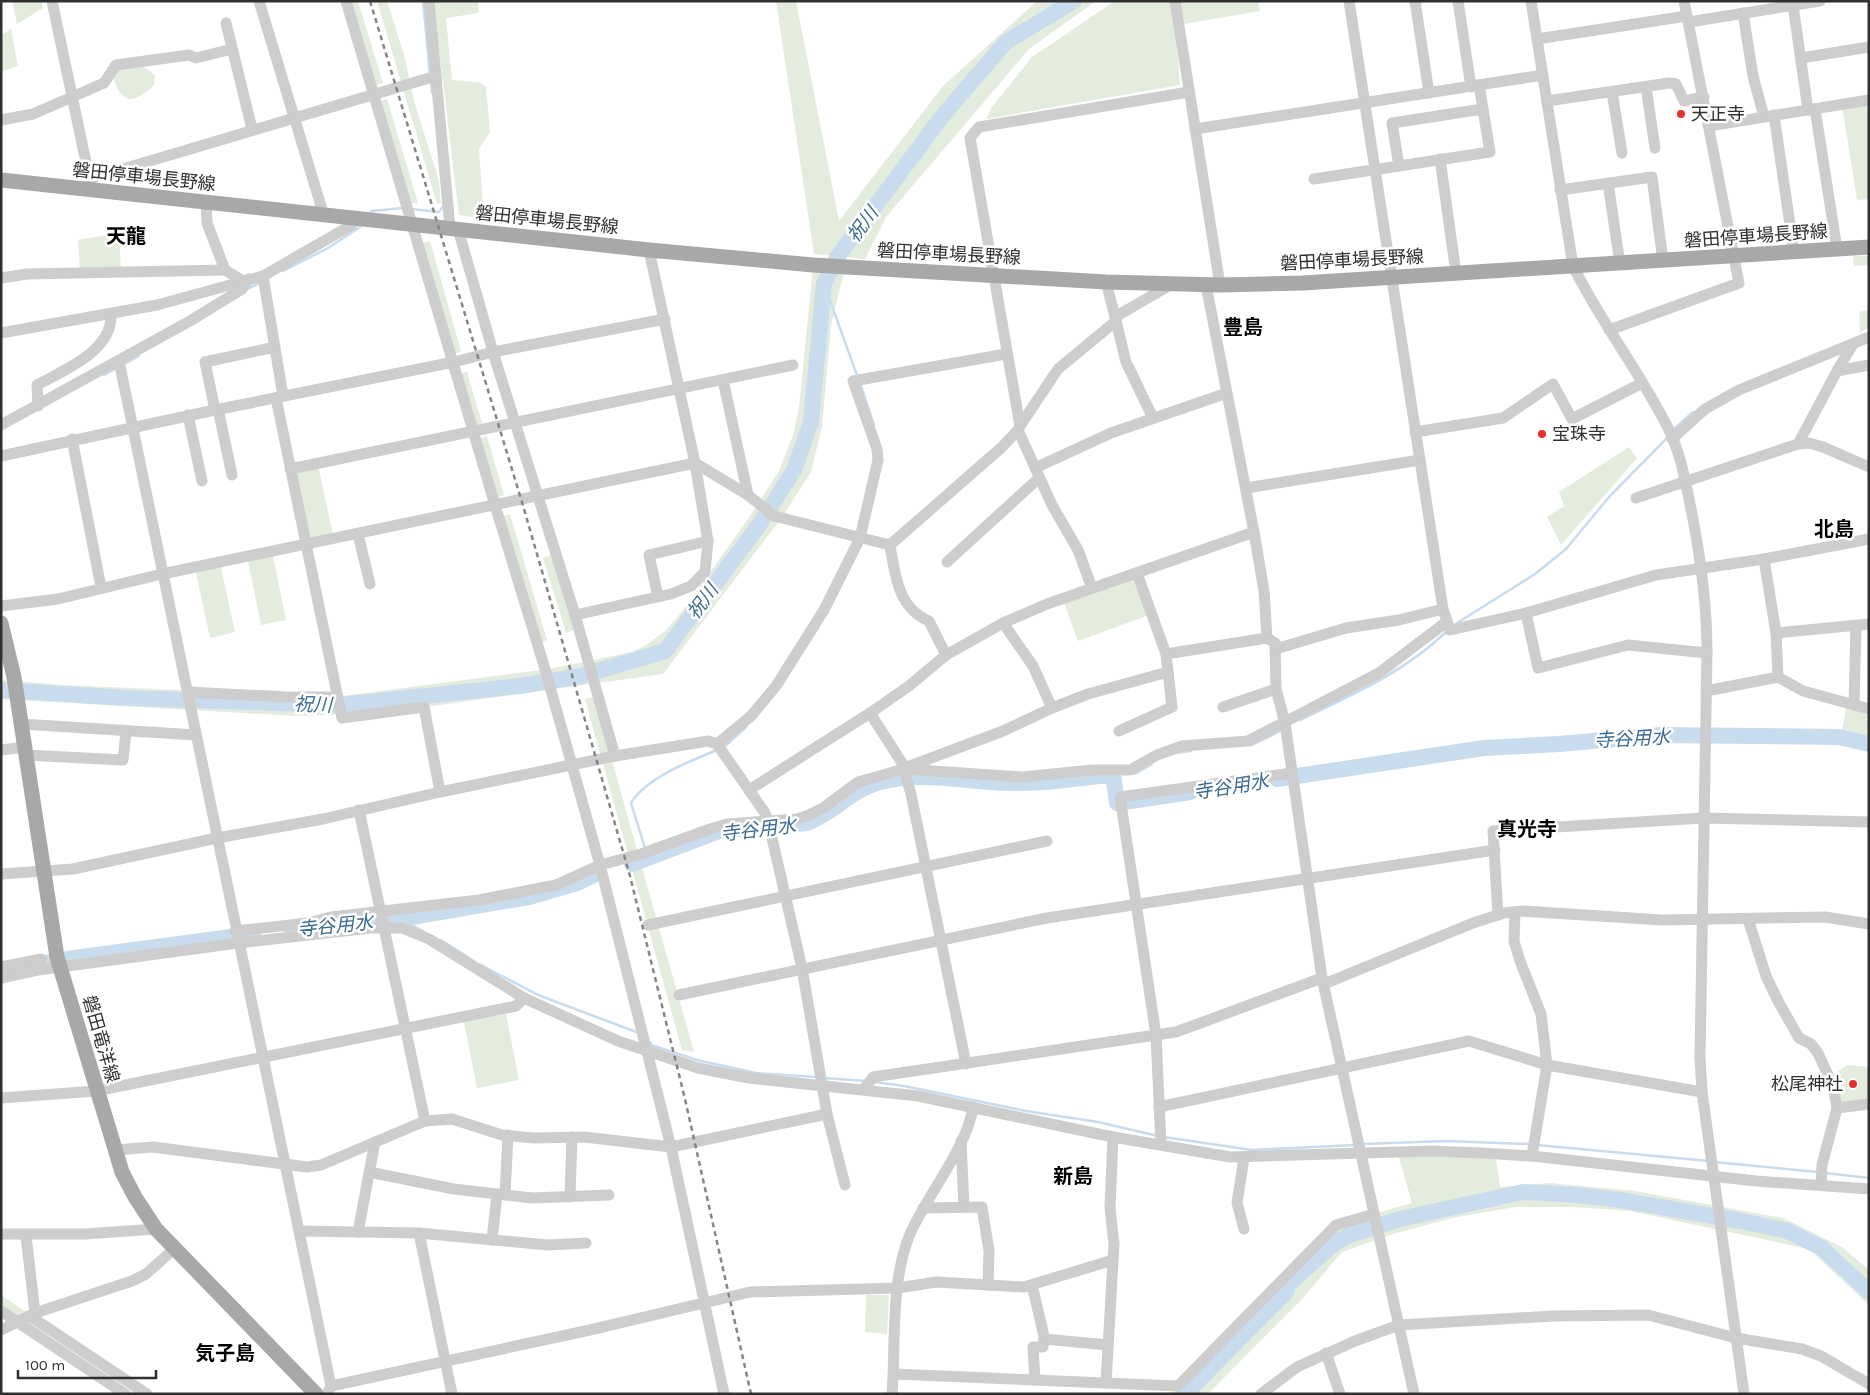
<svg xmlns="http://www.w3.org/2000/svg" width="1870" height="1395" font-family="Karla,'Noto Sans JP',sans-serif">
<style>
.green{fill:#e4eddd}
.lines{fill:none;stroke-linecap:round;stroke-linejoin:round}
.stream{stroke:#c9dced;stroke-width:2.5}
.river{stroke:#c9dced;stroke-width:16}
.minor{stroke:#cdcdcd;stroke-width:11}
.major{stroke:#a8a8a8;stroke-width:15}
.rail{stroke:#858585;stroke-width:2.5;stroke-dasharray:5 4;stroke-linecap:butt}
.poi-dot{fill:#eb2f2d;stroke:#fff;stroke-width:2}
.labels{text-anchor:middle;stroke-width:5;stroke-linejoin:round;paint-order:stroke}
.poi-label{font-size:18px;fill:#303030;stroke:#fff;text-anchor:start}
.street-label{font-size:18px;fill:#303030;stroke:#fff}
.water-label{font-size:19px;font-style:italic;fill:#3a6a95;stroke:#fff}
.quarter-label{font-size:20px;font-weight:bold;fill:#000;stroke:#fff}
</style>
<rect width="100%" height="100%" fill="#fff"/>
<g class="green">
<path d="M12,1h29l2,7 -26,16z"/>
<path d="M350,1h8l25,82 -8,3z"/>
<path d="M377,1h10l18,57 9,43 25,80 2,22 -4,1z"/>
<path d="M433,1h45l1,12 -33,5 6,62 27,2 7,5 4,45 -11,17 4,57 -9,-2 9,5 9,11 -33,-5z"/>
<path d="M776,1h20l43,220 104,-135 94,-85h59l-67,48 -143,168 -21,42 -51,-5z"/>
<path d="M1115,1h58l7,84 -194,34 6,-12 40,-50z"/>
<path d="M1175,1h83l2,10 -82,14z"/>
<path d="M11,29l7,37 -17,6v-37z"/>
<path d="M141,65l14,10 -1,10c-26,24 -33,16 -43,-13z"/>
<path d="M387,99l31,104h-7l-31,-102z"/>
<path d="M1869,100v99l-12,1 -15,-95z"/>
<path d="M119,233l2,38 -41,1 -2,-32z"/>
<path d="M430,241l31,110 -7,3 -32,-111z"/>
<path d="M1853,256h16v9l-15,1z"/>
<path d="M814,257l30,15 -13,53 -9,102 -11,45 -31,48 -117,154 -281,39 -86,3 -295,-17v-19l62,5 272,12 214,-28 83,-17 14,-7 18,-13 17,-19 67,-94 31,-48 14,-36 6,-27z"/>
<path d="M1869,310v18l-9,4 -1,-20z"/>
<path d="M467,372l15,51 -7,3 -15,-53z"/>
<path d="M487,436l17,59 -8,3 -17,-59z"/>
<path d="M1629,447l8,11 -76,87 -14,-28 17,-11 -5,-14z"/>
<path d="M318,465l15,70 -24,5 -15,-69z"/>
<path d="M510,514l37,126 -9,4 -37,-127z"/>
<path d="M272,551l14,69 -25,5 -14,-69z"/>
<path d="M551,555l23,75 -8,3 -23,-75z"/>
<path d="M220,563l15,69 -25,6 -15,-70z"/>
<path d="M1137,573l15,41 -74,27 -15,-41z"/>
<path d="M594,697l100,355 -12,-2 -97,-351z"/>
<path d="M1847,703l22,5v28l-27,-6z"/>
<path d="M505,1009l14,71 -42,8 -14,-71z"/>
<path d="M1847,1065l22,2v37l-32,4 -8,-30z"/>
<path d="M1495,1153l5,34 50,-4 85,8 148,27 59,29 27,23v35l-60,-56 -179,-38 -57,-4h-58l-63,11 -59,16 -51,18 -39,46 -95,96h-37l168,-170 73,-21 -14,-49z"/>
<path d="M1,1295l146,99h-22l-124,-83z"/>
<path d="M866,1295h23l-2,39 -22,-2z"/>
</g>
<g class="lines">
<g class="stream">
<path d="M423,1l7,74"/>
<path d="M431,81l1,12"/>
<path d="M411,209l28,3 5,-7"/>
<path d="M370,214l2,-3 31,-3"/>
<path d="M283,271l45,-23 35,-23"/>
<path d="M824,284l34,94"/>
<path d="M248,289l13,-7"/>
<path d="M124,364l15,-8"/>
<path d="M104,375l13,-7"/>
<path d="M860,383l14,42"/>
<path d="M1673,430l20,-18"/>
<path d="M1457,623l78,-49 31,-25 43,-52 59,-60"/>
<path d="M1300,720c52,-25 105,-48 147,-89"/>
<path d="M1252,745l28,-14"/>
<path d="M724,747l22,-20"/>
<path d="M1177,753l14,-2"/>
<path d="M1135,774l17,-10"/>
<path d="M645,848l-14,-45c15,-25 59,-42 86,-53"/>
<path d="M400,919l23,12"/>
<path d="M441,940l33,21"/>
<path d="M479,964l59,31 101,38"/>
<path d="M650,1042l1,3 46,15 59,13 60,4"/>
<path d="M824,1078l42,3"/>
<path d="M874,1082l30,4 122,25 72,11 60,14"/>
<path d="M1164,1137l88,13 103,-5"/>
<path d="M1363,1144l83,-3 83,3"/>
<path d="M1537,1145l172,16"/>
<path d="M1714,1162l104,10"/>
<path d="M1826,1173l43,5"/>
</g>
<g class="river">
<path d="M1,690l126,8 213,7 180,-19 61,-10 84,-25 94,-126 35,-55 17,-48 13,-138 14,-28 106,-142 62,-72 68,-41"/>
<path d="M1277,779l207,-31 75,-4 102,-9 178,2 30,7"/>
<path d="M632,864l87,-33 88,-8c26,-10 46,-34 73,-41 45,-12 89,1 134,1 33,1 66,-6 99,-8l4,28 74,-11"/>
<path d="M292,930l108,-11 129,-22 48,-14 21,-10"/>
<path d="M67,959l186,-25"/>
<path d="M23,968l27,-6"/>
<path d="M1185,1394l101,-102 2,-7 44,-40 17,-10 51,-16 123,-27 54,3 43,5 121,21 47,10 34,17 47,44"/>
</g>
<g class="minor">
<path d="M52,1l39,185"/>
<path d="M259,1l65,215"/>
<path d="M346,1l149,504 50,164 55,196 71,282 53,247"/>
<path d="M429,1l21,227"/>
<path d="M1175,1l45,284"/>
<path d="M1349,1l94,608 7,21 76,-17 130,-38 108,-16 105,-20"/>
<path d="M1415,1l14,92"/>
<path d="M1458,1l13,86"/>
<path d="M1531,1l42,265c28,57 68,107 96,164 13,27 17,55 23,84 9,46 15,92 15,139l-7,404 2,35 42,302"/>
<path d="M1793,5l15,105"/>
<path d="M1743,13l10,63 11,41"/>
<path d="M1689,22l131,-21"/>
<path d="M226,23l26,106"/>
<path d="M1537,39l150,-23"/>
<path d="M1801,58l68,-11"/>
<path d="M1646,87l9,61"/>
<path d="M1612,92l10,61"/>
<path d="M1547,101l122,-18 7,1 8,17 20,-4"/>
<path d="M1815,109l22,140"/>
<path d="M1774,115l20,137"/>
<path d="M1,120l32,-6 71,-31 12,-18 73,-10 7,3 36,-9"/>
<path d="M1709,126l160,-26"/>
<path d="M1195,129l348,-54"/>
<path d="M1440,159l16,114"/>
<path d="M1399,166l-7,-43 91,-14"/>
<path d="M89,179l347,-103"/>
<path d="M1314,179l176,-27 -11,-67"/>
<path d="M1608,183l12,81"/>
<path d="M1560,190l92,-13 11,84"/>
<path d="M206,202l1,21 18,47 18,11"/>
<path d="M263,276l20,120"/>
<path d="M1,278l26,-4 198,-4"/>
<path d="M1206,285l48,247 10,59 3,47 8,5 1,46 9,34 37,255 92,416"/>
<path d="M1115,317l57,-33"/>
<path d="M1116,321l10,41 27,56"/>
<path d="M1609,330l130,-47 -55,-282"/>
<path d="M1,333l156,-28 106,-29 87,-50 8,-7"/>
<path d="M119,361l212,1025"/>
<path d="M1837,371l16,-27"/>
<path d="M723,380l25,115"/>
<path d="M276,398l66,320 82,-11 16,85"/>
<path d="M38,406l-1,-21c27,-15 76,-34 74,-71"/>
<path d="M218,409l14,66"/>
<path d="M215,410l-10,-48 70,-15"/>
<path d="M188,415l14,66"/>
<path d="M1,425l189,-104 52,-32 7,-10"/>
<path d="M1020,426l38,-57 58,-48 -10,-39"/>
<path d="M1415,432l88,-14 50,-34 19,35 70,-36"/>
<path d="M72,439l29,148"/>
<path d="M1672,439l33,-30 34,-19 130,-53"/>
<path d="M1798,444l39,-73 32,-6"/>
<path d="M1,456l214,-46 239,-48 39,-10 -35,-123"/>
<path d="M1035,468l76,-35 116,-40"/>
<path d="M290,469l503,-104"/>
<path d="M1246,488l174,-28"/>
<path d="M1636,498l162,-54 11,-1 14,4 46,20"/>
<path d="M358,534l12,50"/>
<path d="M1764,559l12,74 2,44"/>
<path d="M947,562l92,-84"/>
<path d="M1092,588l-14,-38 -26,-45 -34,-75 2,-4 -50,-288 9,-11 210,-35"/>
<path d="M658,597l-9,-42 59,-14"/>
<path d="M1,606l57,-7 104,-25 533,-111 53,32 26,21 116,29"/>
<path d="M1526,613l12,55 90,-23 79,8"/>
<path d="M575,615l96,-21 20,-8 14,-14 3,-31 -13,-78 -46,-213"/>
<path d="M1003,623l30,43 19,42"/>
<path d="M1776,633l93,-9"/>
<path d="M1275,643l4,5 67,-20 53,-8 44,-11"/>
<path d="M1166,654l101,-16"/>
<path d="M946,655l-17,-34c-31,-13 -34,-46 -39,-76l112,-98 16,-17"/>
<path d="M1706,691l72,-14 25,14 66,18"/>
<path d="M188,692l100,5h50"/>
<path d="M1854,705l2,-79"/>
<path d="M1223,707l53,-18"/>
<path d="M870,713l32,50 9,31 55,270"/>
<path d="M21,724l175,11"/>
<path d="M1119,731l53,-24 -6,-53 -29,-81"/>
<path d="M717,744l34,-28 25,-30 48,-76 36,-72 18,-78 -1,-11 -24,-68 153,-27"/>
<path d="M1,750l24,-3"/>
<path d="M26,755l97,5 3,-28"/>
<path d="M615,756l-40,-141 -82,-263 172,-33"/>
<path d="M910,766l93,-35 49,-23 36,-14 80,-22"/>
<path d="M749,790l121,-77 39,-27 37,-31 57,-32 44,-19 207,-72"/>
<path d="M359,810l66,311"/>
<path d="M1,874l72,-5 144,-31 106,-19 117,-27 175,-36 93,-15 9,3 48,69 3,8 34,147 25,146 18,71"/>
<path d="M1515,912l-1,29 6,20 21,53 6,51 -15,91"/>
<path d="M1498,915l-5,-84 211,-13 165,4"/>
<path d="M1748,919l18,57 12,25 21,37 12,6 7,9 15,33 4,22 -15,57 -1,20"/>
<path d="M648,925l399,-84"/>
<path d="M235,931l73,-8 23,-6 148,-17 77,-15 44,-20 41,-11 69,-25 17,-5 70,-5 12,-4 14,-7 35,-26 46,-13 119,8 69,-7h38l27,-15 25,-9 66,-5 131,-68 66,-50"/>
<path d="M1,967l40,-8"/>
<path d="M1,978l37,-8 200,-27 132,-15h32l27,11 95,59 94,43 80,27 51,10 169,18 195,41 117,20 202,-6 50,2 50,3 224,25 113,8"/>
<path d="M1324,984l149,-61 31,-10 18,-2 140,9 163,-3 44,7"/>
<path d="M679,995l368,-77 448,-68"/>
<path d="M864,1089l9,-12 303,-45 146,-54"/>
<path d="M1,1098l95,-7 420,-85 8,-8"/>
<path d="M1159,1107l310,-66 78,24 155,27"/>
<path d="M1837,1108l32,-4"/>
<path d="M961,1141l3,66"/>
<path d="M1161,1145l-5,-110 -36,-238 172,-24"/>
<path d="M115,1150l38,-3 154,20 14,-2 104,-44 27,-2 50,16 31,3 51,-1 87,10 156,-33"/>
<path d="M369,1172l85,17 78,9 77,-3"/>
<path d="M505,1195l3,-60"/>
<path d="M570,1197l2,-60"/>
<path d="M923,1208l59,-1 7,44 -1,34"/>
<path d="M1244,1229l-7,-26 7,-45"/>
<path d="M300,1231l119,2 129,12 38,-2"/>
<path d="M358,1232l17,-90"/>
<path d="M419,1233l33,161"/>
<path d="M1,1234h84l71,-5"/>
<path d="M26,1236l9,77"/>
<path d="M492,1240l5,-46"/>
<path d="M1032,1285l12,51 -1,11h-10l2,33"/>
<path d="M1,1311l124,83"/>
<path d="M30,1316l117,78"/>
<path d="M1,1330l34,-17 97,-32 14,-7 29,-26"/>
<path d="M1044,1339l64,6"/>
<path d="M1326,1353l14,41"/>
<path d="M894,1374l284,12 158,-161 38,-11"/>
<path d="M1106,1383l8,-139 -4,-36 3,-71"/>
<path d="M327,1394l4,-8 259,-56 160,-38 148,-4 38,-6 88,5 89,-27"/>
<path d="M892,1394c4,-52 -2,-111 18,-160 17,-39 58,-88 63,-127"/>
<path d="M1261,1394l36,-27 58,-26 44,-16 154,-9 95,-1 88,23 66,11 19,7 48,28"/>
</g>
<g class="major">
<path d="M1,180l648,70 164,15 293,17 114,3 83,-2 566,-36"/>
<path d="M1,623l13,54 43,280 65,215 13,25 21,32 160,165"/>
</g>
<path class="rail" d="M370,1l154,508 106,367 55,223 66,295"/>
</g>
<g class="poi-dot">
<circle cx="1681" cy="114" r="5"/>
<circle cx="1542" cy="434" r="5"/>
<circle cx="1853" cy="1084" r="5"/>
</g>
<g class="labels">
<g class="poi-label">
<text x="1691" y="120">天正寺</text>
<text x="1552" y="440">宝珠寺</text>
<text x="1843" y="1090" text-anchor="end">松尾神社</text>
</g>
<g class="street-label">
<text transform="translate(144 177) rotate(6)" y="6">磐田停車場長野線</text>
<text transform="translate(547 220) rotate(6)" y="6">磐田停車場長野線</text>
<text transform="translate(1756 236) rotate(-4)" y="6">磐田停車場長野線</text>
<text transform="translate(949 254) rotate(3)" y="6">磐田停車場長野線</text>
<text transform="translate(1352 260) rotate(-3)" y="6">磐田停車場長野線</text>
<text transform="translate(101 1039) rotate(74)" y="6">磐田竜洋線</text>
</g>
<g class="water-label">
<text transform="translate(862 224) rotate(-53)" y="7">祝川</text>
<text transform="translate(702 601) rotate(-53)" y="7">祝川</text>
<text transform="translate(313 704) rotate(2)" y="7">祝川</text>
<text transform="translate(1632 738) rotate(-3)" y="7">寺谷用水</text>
<text transform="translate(1231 786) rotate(-9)" y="7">寺谷用水</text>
<text transform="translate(758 829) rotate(-7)" y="7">寺谷用水</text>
<text transform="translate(335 925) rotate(-6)" y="7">寺谷用水</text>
</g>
<g class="quarter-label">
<text x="126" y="243">天龍</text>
<text x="1243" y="334">豊島</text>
<text x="1834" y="536">北島</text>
<text x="1527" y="836">真光寺</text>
<text x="1073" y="1183">新島</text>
<text x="225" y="1360">気子島</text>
</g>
</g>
<rect width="1870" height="1395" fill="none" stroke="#303030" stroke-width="5"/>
<path d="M18 1370v8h138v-8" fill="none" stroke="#303030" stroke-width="2.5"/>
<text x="25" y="1370" font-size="15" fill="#303030" stroke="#ffffff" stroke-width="4" paint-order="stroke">100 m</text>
</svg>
